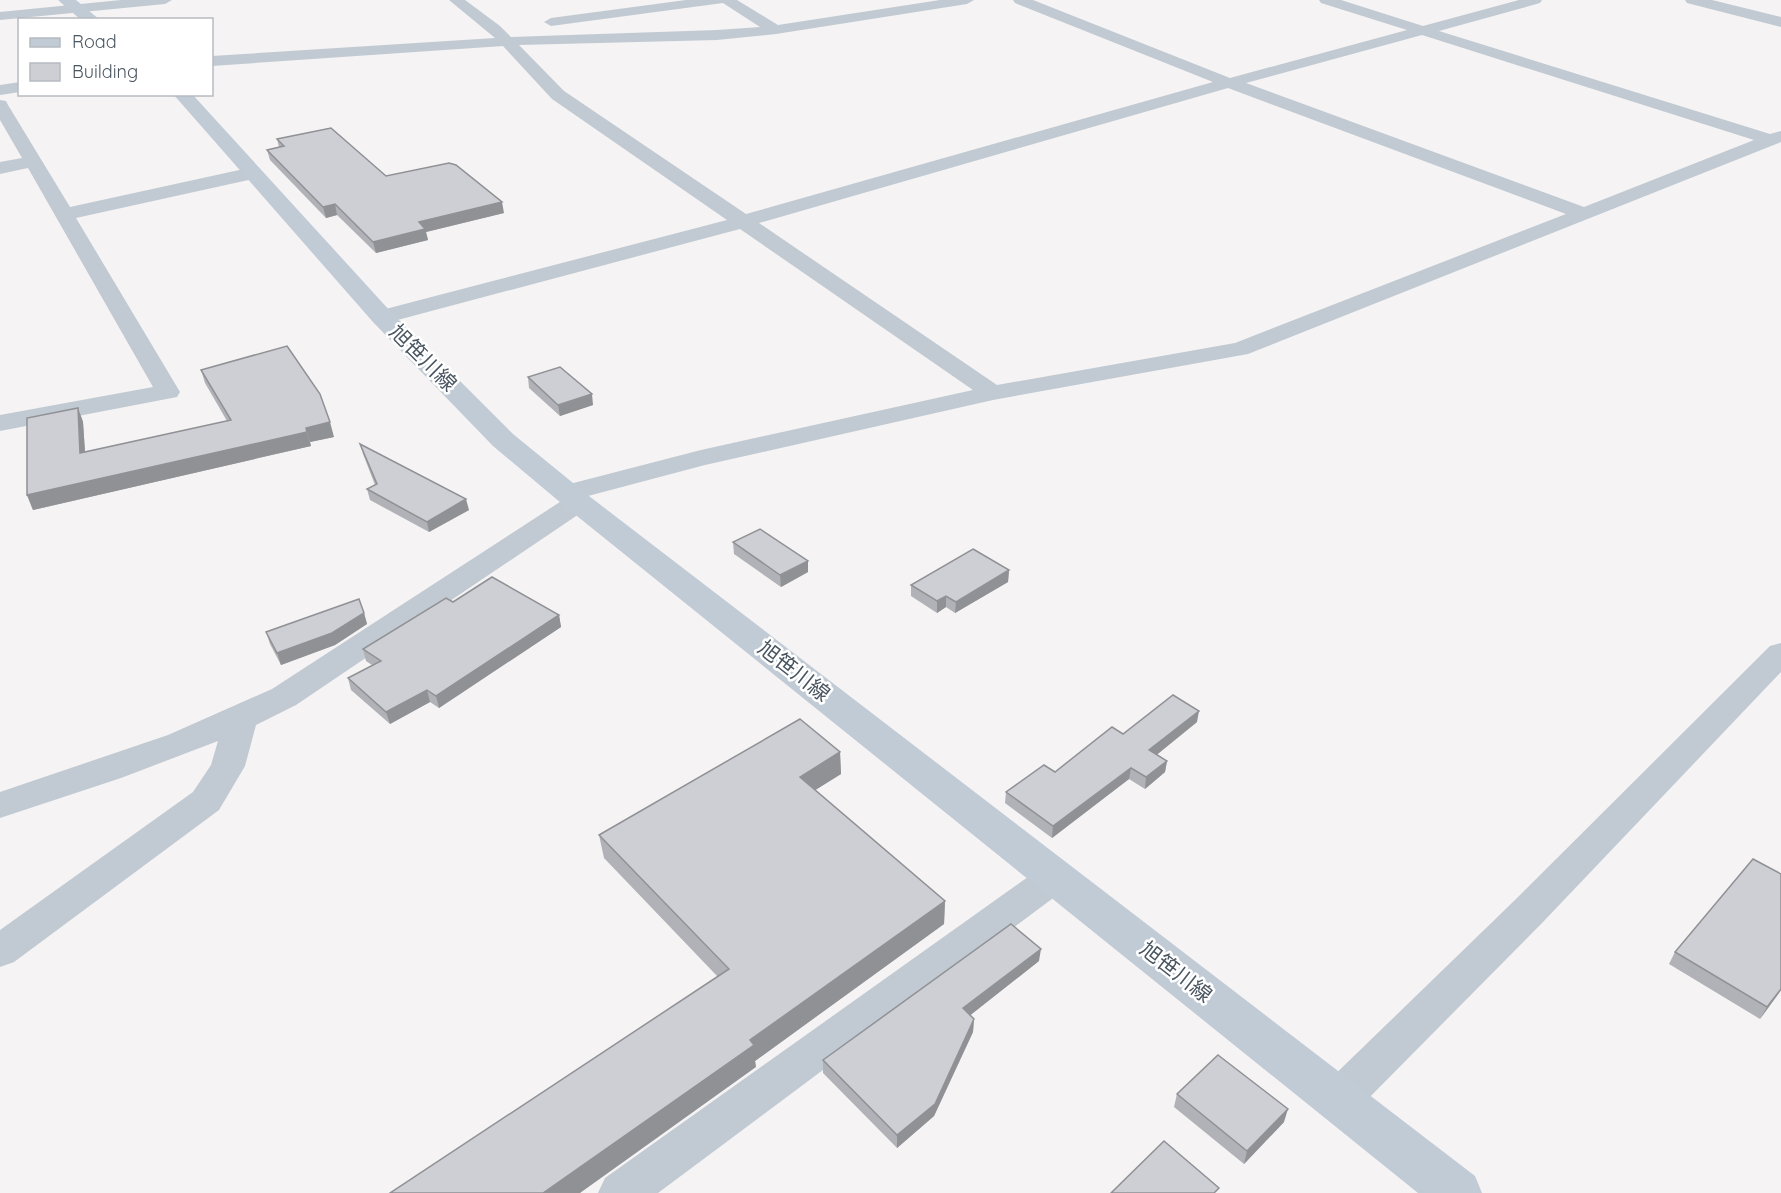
<svg xmlns="http://www.w3.org/2000/svg" width="1781" height="1193" font-family="Quicksand,'Noto Sans JP',sans-serif">
<style>
.lines{fill:none;stroke-linecap:round;stroke-linejoin:round}
.minor{fill:#c1cad2;fill-rule:evenodd}
.tertiary{fill:#c1cad2;fill-rule:evenodd}
.secondary{fill:#c1cbd6;fill-rule:evenodd}
.wall{fill:#b0b2b7}
.shaded-wall{fill:#909195}
.building{fill:#cdcfd5;stroke:#909195;stroke-width:1.5}
.labels{text-anchor:middle;stroke-width:5;stroke-linejoin:round;paint-order:stroke}
.street-label{font-size:21px;fill:#4a5661;stroke:#fff}
</style>
<rect width="100%" height="100%" fill="#f5f3f3"/>
<g class="lines">
<g class="minor">
<path d="M121,0h51l-7,4 -165,16v-8z"/>
<path d="M449,0h16l35,26 11,11 206,-7 43,-3 -37,-24 -172,23 -7,-4 7,-4 135,-18h51l41,25 162,-25h34l-7,4 -191,30 -59,6 -198,5 45,46 182,123 467,-132 -198,-79 -2,-3h20l197,78 177,-48 -86,-27 -2,-3h22l82,26 96,-26h23l-2,3 -101,28 331,103 11,-3v11l-533,212 -255,46 -288,65 -117,31 4,6 -4,6 -292,197 -40,20 -11,41 -26,44 -205,152 -14,5v-37l193,-138 18,-27 7,-24 -97,37 -121,40v-26l168,-57 104,-46 291,-189 -5,-1 -4,-6 4,-6 143,-37 272,-60 -233,-161 -350,93 -8,2 -8,-2 -3,-5 3,-5 353,-92 -175,-121 -49,-53 -291,20v-10l283,-18zM1422,35l332,105 -170,67 -338,-124zM1228,88l338,126 -331,129 -238,42 -238,-162z"/>
<path d="M20,82v10l-20,3v-10z"/>
<path d="M0,100l6,1 2,4 62,102 183,-40 7,2 2,4 -2,4 -7,2 -177,39 104,174 -3,5 -177,34v-16l153,-28 -125,-219 -28,6v-12l22,-4 -22,-38z"/>
<path d="M1781,643v29l-238,250 -190,192 -15,5 -15,-5 -7,-14 7,-14 192,-186 255,-254z"/>
<path d="M1055,863l13,4 6,10 -6,10 -410,306h-60l7,-15 437,-311z"/>
</g>
<path class="tertiary" d="M1685,0h27l69,17v10l-94,-24z"/>
<g class="secondary">
<path d="M58,0h18l24,20h-19z"/>
<path d="M173,94h19l199,218 122,122 76,62 886,680 7,17h-64l-851,-685 -74,-62 -120,-124z"/>
</g>
</g>
<g class="wall">
<path d="M277,139l109,37 118,37 -78,19 2,8 -52,13 -39,-38 -11,3 -56,-58 -3,-10 12,-3z"/>
<path d="M201,370l133,67 -24,5 1,4 -278,64 -6,-15 51,-87 5,14 2,30 142,-31 -22,-38z"/>
<path d="M528,377l65,28 -33,11 -31,-28z"/>
<path d="M360,444l109,66 -40,22 -59,-32 -3,-11 8,-4 -12,-31z"/>
<path d="M733,542l75,19v11l-27,15 -47,-33z"/>
<path d="M1009,570l-1,12 -53,31 -9,-6 -9,6 -26,-17v-11z"/>
<path d="M453,602l106,13 2,12 -122,81 -9,-6 -40,22 -39,-34 -3,-12 24,-13 -6,-4 -3,-12z"/>
<path d="M364,613l3,11 -32,21 -54,20 -11,-21 -4,-12z"/>
<path d="M1197,722l-40,32 10,7 -2,11 -20,17 -16,-10 -77,59 -47,-35 1,-11 49,-20 68,-38z"/>
<path d="M840,752l1,22 -26,16 130,111 -1,23 -189,137 1,6 -38,-90 -114,-119 -5,-23z"/>
<path d="M1675,952l106,38 -21,29 -91,-55z"/>
<path d="M1039,961l-69,54 4,4 -1,13 -39,84 -37,32 -74,-75v-13z"/>
<path d="M1177,1094l107,28 -40,42 -70,-57z"/>
</g>
<g class="shaded-wall">
<path d="M502,202l2,11 -78,19 2,8 -52,13 -3,-11 46,-20z"/>
<path d="M335,204l2,11 -11,3 -3,-11z"/>
<path d="M592,394l1,11 -33,11 -2,-11z"/>
<path d="M78,408l5,14 3,45 -6,-14z"/>
<path d="M330,422l4,15 -24,5 -4,-14z"/>
<path d="M307,432l4,14 -278,64 -6,-15z"/>
<path d="M466,499l3,11 -40,22 -2,-10z"/>
<path d="M808,561v11l-27,15 -1,-12z"/>
<path d="M1009,570l-1,12 -53,31 1,-11z"/>
<path d="M946,596v11l-9,6v-12z"/>
<path d="M364,613l3,11 -32,21 -54,20 -4,-12z"/>
<path d="M559,615l2,12 -122,81 -3,-12z"/>
<path d="M427,690l3,12 -40,22 -4,-12z"/>
<path d="M1199,711l-2,11 -49,40 1,-12z"/>
<path d="M840,752l1,22 -40,25 -1,-22z"/>
<path d="M1167,761l-2,11 -20,17 1,-12z"/>
<path d="M1131,768l-2,11 -77,59 1,-12z"/>
<path d="M945,901l-1,23 -189,137 1,6 -176,126h-37l207,-153z"/>
<path d="M1041,949l-2,12 -76,60v-13z"/>
<path d="M1781,989v1l-21,29 7,-12z"/>
<path d="M974,1019l-1,13 -39,84 -37,32v-13z"/>
<path d="M1288,1109l-4,13 -40,42 3,-13z"/>
</g>
<g class="building">
<path d="M331,128l55,48 63,-13 7,2 46,37 -83,20 6,7 -52,13 -38,-38 -12,3 -56,-57 17,-4 -7,-7z"/>
<path d="M287,346l33,48 10,28 -24,6 1,4 -280,63v-77l51,-10 2,45 151,-33 -30,-50z"/>
<path d="M560,367l32,27 -34,11 -30,-28z"/>
<path d="M360,444l106,55 -39,23 -60,-33 10,-5z"/>
<path d="M760,529l48,32 -28,14 -47,-33z"/>
<path d="M973,549l36,21 -53,32 -10,-6 -9,5 -26,-16z"/>
<path d="M492,577l67,38 -123,81 -9,-6 -41,22 -38,-34 33,-17 -18,-12 83,-51 7,4z"/>
<path d="M359,599l5,14 -32,20 -55,20 -11,-21z"/>
<path d="M1173,695l26,16 -50,39 18,11 -21,16 -15,-9 -78,58 -47,-34 38,-27 11,7 57,-45 11,7z"/>
<path d="M800,719l40,33 -40,25 145,124 -195,139 4,5 -211,148h-153l339,-224 -130,-134z"/>
<path d="M1753,859l28,15v115l-14,18 -92,-55z"/>
<path d="M1011,924l30,25 -78,59 11,11 -39,85 -38,31 -74,-75z"/>
<path d="M1218,1055l70,54 -41,42 -70,-57z"/>
<path d="M1164,1141l55,47 -5,5h-103z"/>
</g>
<g class="labels">
<g class="street-label">
<text transform="translate(423 358) rotate(45)" y="7">旭笹川線</text>
<text transform="translate(794 671) rotate(38)" y="7">旭笹川線</text>
<text transform="translate(1176 972) rotate(38)" y="7">旭笹川線</text>
</g>
</g>
<rect x="18" y="18" width="195" height="78" fill="#ffffff" stroke="#b7bbc0" stroke-width="1.5"/>
<rect x="30" y="38" width="30" height="9" fill="#c1cbd6" stroke="#b7bbc0" stroke-width="1.5"/>
<text x="72" y="48" font-size="18" fill="#4a5661">Road</text>
<rect x="30" y="63" width="30" height="18" fill="#cdcfd5" stroke="#b7bbc0" stroke-width="1.5"/>
<text x="72" y="78" font-size="18" fill="#4a5661">Building</text>
</svg>
